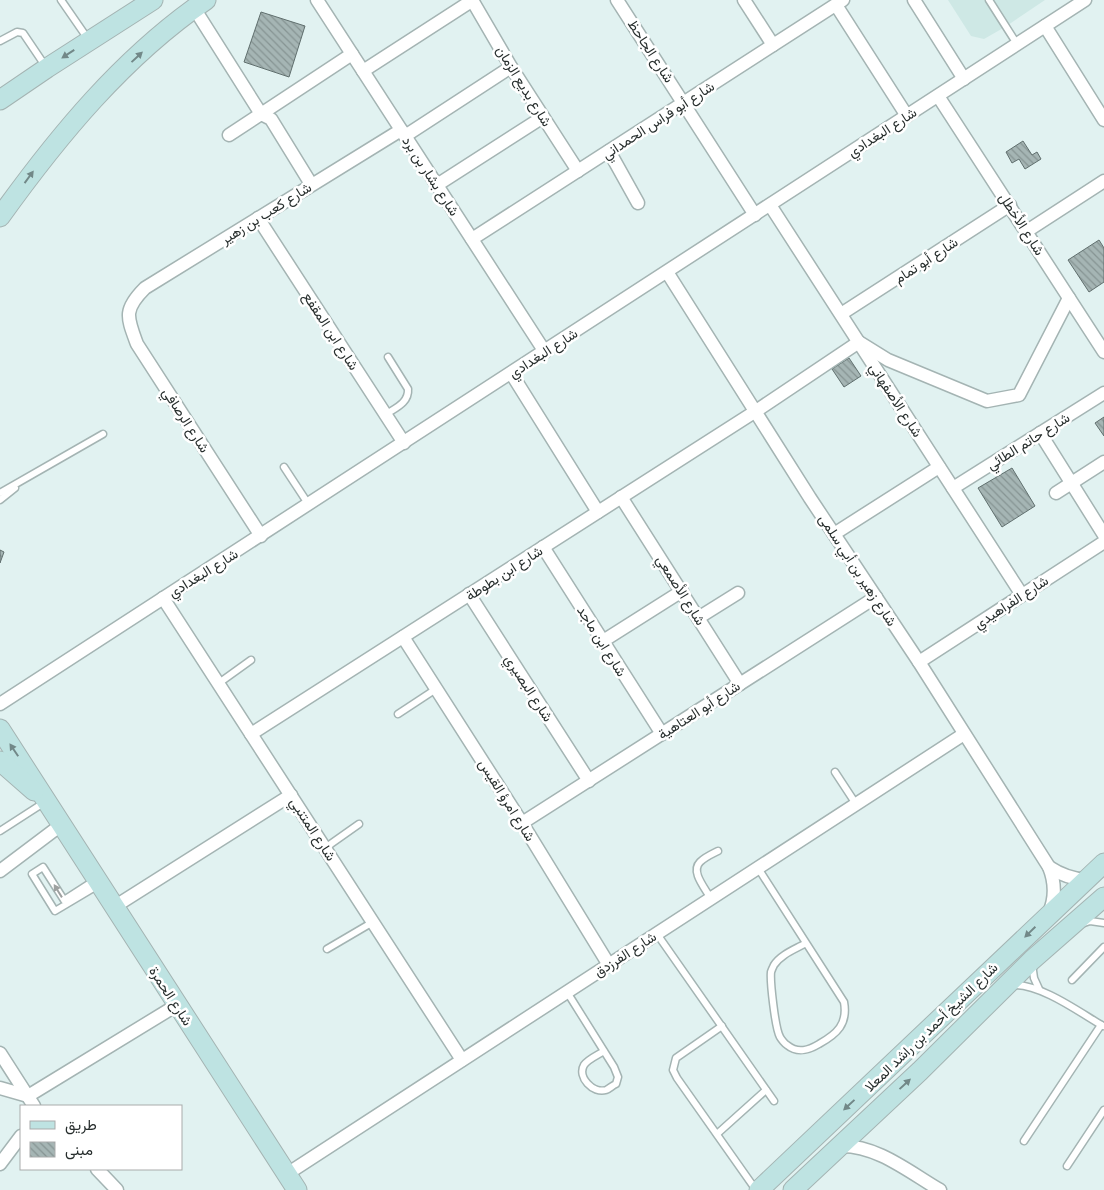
<svg xmlns="http://www.w3.org/2000/svg" width="1104" height="1190" font-family="'Roboto Condensed',Vazirmatn,sans-serif">
<style>
.built{fill:#cee8e5}
.building{fill:url(#building-back-hatch);stroke:#606f6e}
.lines{fill:none;stroke-linecap:round;stroke-linejoin:round}
.lane-casing{stroke:#a4b4b3;stroke-width:9}
.street-casing{stroke:#a4b4b3;stroke-width:15}
.secondary-casing{stroke:#a4b4b3;stroke-width:21}
.lane{stroke:#fff;stroke-width:6}
.street{stroke:#fff;stroke-width:12}
.secondary{stroke:#bee3e2;stroke-width:19}
.oneway{fill:#728888}
.oneway2{fill:#9ea1a0}
.labels{text-anchor:middle;stroke-width:5;stroke-linejoin:round;paint-order:stroke}
.street-label{font-size:14px;fill:#272e2d;stroke:#fff}
</style>
<defs>
<pattern id="building-back-hatch" width="6" height="6" patternUnits="userSpaceOnUse" patternTransform="scale(1.25)"><rect width="6" height="6" fill="#a5b5b4"/><path d="M-1 5l2 2M0 0l6 6M5-1l2 2" fill="none" stroke="#869493"/></pattern>
</defs>
<rect width="100%" height="100%" fill="#e1f2f1"/>
<path class="built" d="M948,0h97l-40,27 -21,12 -13,-3z"/>
<g class="building">
<path d="M261,12l44,14 -16,51 -45,-15z"/>
<path d="M1023,141l9,14 5,-3 4,7 -16,10 -6,-10 -7,4 -6,-11z"/>
<path d="M1099,240l5,8v34l-15,10 -21,-32z"/>
<path d="M849,358l12,18 -17,11 -12,-18z"/>
<path d="M1104,417v19l-9,-13z"/>
<path d="M1012,468l23,38 -33,21 -24,-39z"/>
<path d="M0,550l4,2 -4,11z"/>
</g>
<g class="lines">
<g class="lane-casing">
<g id="lane">
<path d="M61,0l27,39"/>
<path d="M989,0l28,44"/>
<path d="M0,41l17,-9 6,1 23,34"/>
<path d="M385,415c10,-7 24,-12 23,-26l-20,-32"/>
<path d="M284,467l25,38"/>
<path d="M0,493l103,-59"/>
<path d="M0,500l15,-12"/>
<path d="M219,683l32,-23"/>
<path d="M398,714l38,-25"/>
<path d="M835,772l21,32"/>
<path d="M0,831l45,-29"/>
<path d="M325,848l34,-24"/>
<path d="M758,868l86,134c4,22 -7,32 -25,42 -10,6 -21,10 -32,1 -2,-1 -6,-6 -7,-8 -5,-9 -10,-56 -9,-65 1,-3 2,-5 3,-7 7,-11 22,-16 32,-22"/>
<path d="M95,880l-31,20 -21,-33 -11,7 23,37 42,-25"/>
<path d="M711,899c-5,-10 -21,-27 -11,-37 5,-5 12,-8 18,-11"/>
<path d="M1084,923l6,-2 14,2"/>
<path d="M657,934l117,167"/>
<path d="M327,949l46,-27"/>
<path d="M1032,964l2,14 5,11"/>
<path d="M1072,980l32,-33"/>
<path d="M1013,985c28,-1 66,27 90,41"/>
<path d="M567,992l47,75 4,10 -2,7c-3,1 -7,5 -10,6 -13,4 -29,-13 -22,-25 4,-6 14,-10 20,-14"/>
<path d="M722,1026l-46,32 -3,12 4,8 79,112"/>
<path d="M717,1134l49,-44"/>
<path d="M1024,1141l77,-116"/>
<path d="M1067,1166l37,-56"/>
</g>
</g>
<g class="street-casing">
<g id="street">
<path d="M317,0l228,352"/>
<path d="M472,0l39,67 67,104"/>
<path d="M617,0l138,215"/>
<path d="M744,0l29,45"/>
<path d="M914,0l50,79"/>
<path d="M836,5l71,111"/>
<path d="M194,8l67,106 91,-60"/>
<path d="M1045,26l59,94"/>
<path d="M363,71l110,-71"/>
<path d="M938,96l166,256"/>
<path d="M229,135l32,-21 10,5 40,65"/>
<path d="M405,136l106,-69"/>
<path d="M609,151l29,52"/>
<path d="M437,185l106,-68"/>
<path d="M770,205l252,390"/>
<path d="M258,218l146,225"/>
<path d="M1027,231l77,-50"/>
<path d="M472,239l371,-239"/>
<path d="M667,272l143,226 109,164 130,205c6,15 7,30 0,46"/>
<path d="M841,314l169,-109"/>
<path d="M511,373l87,139"/>
<path d="M1040,433l64,102"/>
<path d="M953,488l151,-95"/>
<path d="M1056,493l48,-31"/>
<path d="M621,497l119,187"/>
<path d="M834,534l105,-67"/>
<path d="M261,536l-124,-192c-10,-27 -14,-34 8,-56l256,-158"/>
<path d="M543,547l119,187"/>
<path d="M469,594l120,187"/>
<path d="M163,598l299,462"/>
<path d="M698,618l40,-25"/>
<path d="M403,637l119,186 87,142"/>
<path d="M603,641l79,-50"/>
<path d="M919,662l185,-120"/>
<path d="M0,704l1085,-704"/>
<path d="M251,734l505,-323 103,-69 29,18 99,41 32,-6 50,-97"/>
<path d="M522,823l354,-226"/>
<path d="M1049,867c12,8 23,12 38,13"/>
<path d="M0,871l61,-46"/>
<path d="M114,907l177,-112"/>
<path d="M0,1053l34,53"/>
<path d="M0,1088l28,8 149,-91"/>
<path d="M840,1146c37,-1 69,26 100,44"/>
<path d="M0,1164l21,-28"/>
<path d="M97,1169l20,21"/>
<path d="M287,1174l677,-440"/>
</g>
</g>
<g class="secondary-casing">
<g id="secondary">
<path d="M0,100l47,-32 106,-68"/>
<path d="M0,217c58,-81 123,-160 206,-217"/>
<path d="M0,729l297,461"/>
<path d="M0,761l34,30"/>
<path d="M759,1190l345,-327"/>
<path d="M793,1190l127,-119 112,-111 72,-63"/>
</g>
</g>
<use href="#lane" class="lane"/>
<use href="#street" class="street"/>
<use href="#secondary" class="secondary"/>
</g>
<defs><path id="oneway-solid" d="M-6-.8H1V-3.2L6.5 0L1 3.2V.8H-6Z" transform="scale(1.25)"/></defs>
<g class="oneway">
<use href="#oneway-solid" transform="translate(68 54) rotate(147)"/>
<use href="#oneway-solid" transform="translate(137 57) rotate(-43)"/>
<use href="#oneway-solid" transform="translate(29 177) rotate(-54)"/>
<use href="#oneway-solid" transform="translate(14 750) rotate(-124)"/>
<use href="#oneway-solid" transform="translate(1030 932) rotate(136)"/>
<use href="#oneway-solid" transform="translate(905 1084) rotate(-43)"/>
<use href="#oneway-solid" transform="translate(849 1105) rotate(137)"/>
</g>
<use class="oneway2" href="#oneway-solid" transform="translate(58 891) rotate(-122)"/>
<g class="labels">
<g class="street-label">
<text transform="translate(651 51) rotate(57)" y="5">شارع الجاحظ</text>
<text transform="translate(524 86) rotate(58)" y="5">شارع بديع الزمان</text>
<text transform="translate(658 120) rotate(-33)" y="5">شارع أبو فراس الحمداني</text>
<text transform="translate(882 132) rotate(-33)" y="5">شارع البغدادي</text>
<text transform="translate(431 176) rotate(57)" y="5">شارع بشار بن برد</text>
<text transform="translate(266 213) rotate(-32)" y="5">شارع كعب بن زهير</text>
<text transform="translate(1022 224) rotate(57)" y="5">شارع الأخطل</text>
<text transform="translate(926 260) rotate(-33)" y="5">شارع أبو تمام</text>
<text transform="translate(331 331) rotate(57)" y="5">شارع ابن المقفع</text>
<text transform="translate(543 353) rotate(-33)" y="5">شارع البغدادي</text>
<text transform="translate(896 400) rotate(57)" y="5">شارع الأصفهاني</text>
<text transform="translate(186 420) rotate(57)" y="5">شارع الرصافي</text>
<text transform="translate(1028 441) rotate(-32)" y="5">شارع حاتم الطائي</text>
<text transform="translate(858 570) rotate(57)" y="5">شارع زهير بن أبي سلمى</text>
<text transform="translate(203 573) rotate(-32)" y="5">شارع البغدادي</text>
<text transform="translate(504 573) rotate(-33)" y="5">شارع ابن بطوطة</text>
<text transform="translate(681 590) rotate(58)" y="5">شارع الأصمعي</text>
<text transform="translate(1011 602) rotate(-33)" y="5">شارع الفراهيدي</text>
<text transform="translate(602 641) rotate(58)" y="5">شارع ابن ماجد</text>
<text transform="translate(529 688) rotate(57)" y="5">شارع البصيري</text>
<text transform="translate(699 710) rotate(-33)" y="5">شارع أبو العتاهية</text>
<text transform="translate(507 800) rotate(58)" y="5">شارع امرؤ القيس</text>
<text transform="translate(313 829) rotate(57)" y="5">شارع المتنبي</text>
<text transform="translate(625 954) rotate(-33)" y="5">شارع الفرزدق</text>
<text transform="translate(171 996) rotate(57)" y="5">شارع الحمرة</text>
<text transform="translate(931 1027) rotate(-44)" y="5">شارع الشيخ أحمد بن راشد المعلا</text>
</g>
</g>
<rect x="20" y="1105" width="162" height="65" fill="#ffffff" stroke="#a9abab"/>
<rect x="30" y="1121" width="25" height="8" fill="#bee3e2" stroke="#a9abab"/>
<text x="65" y="1130" font-size="15" fill="#272e2d">طريق</text>
<rect x="30" y="1142" width="25" height="15" fill="url(#building-back-hatch)" stroke="#a9abab"/>
<text x="65" y="1155" font-size="15" fill="#272e2d">مبنى</text>
</svg>
